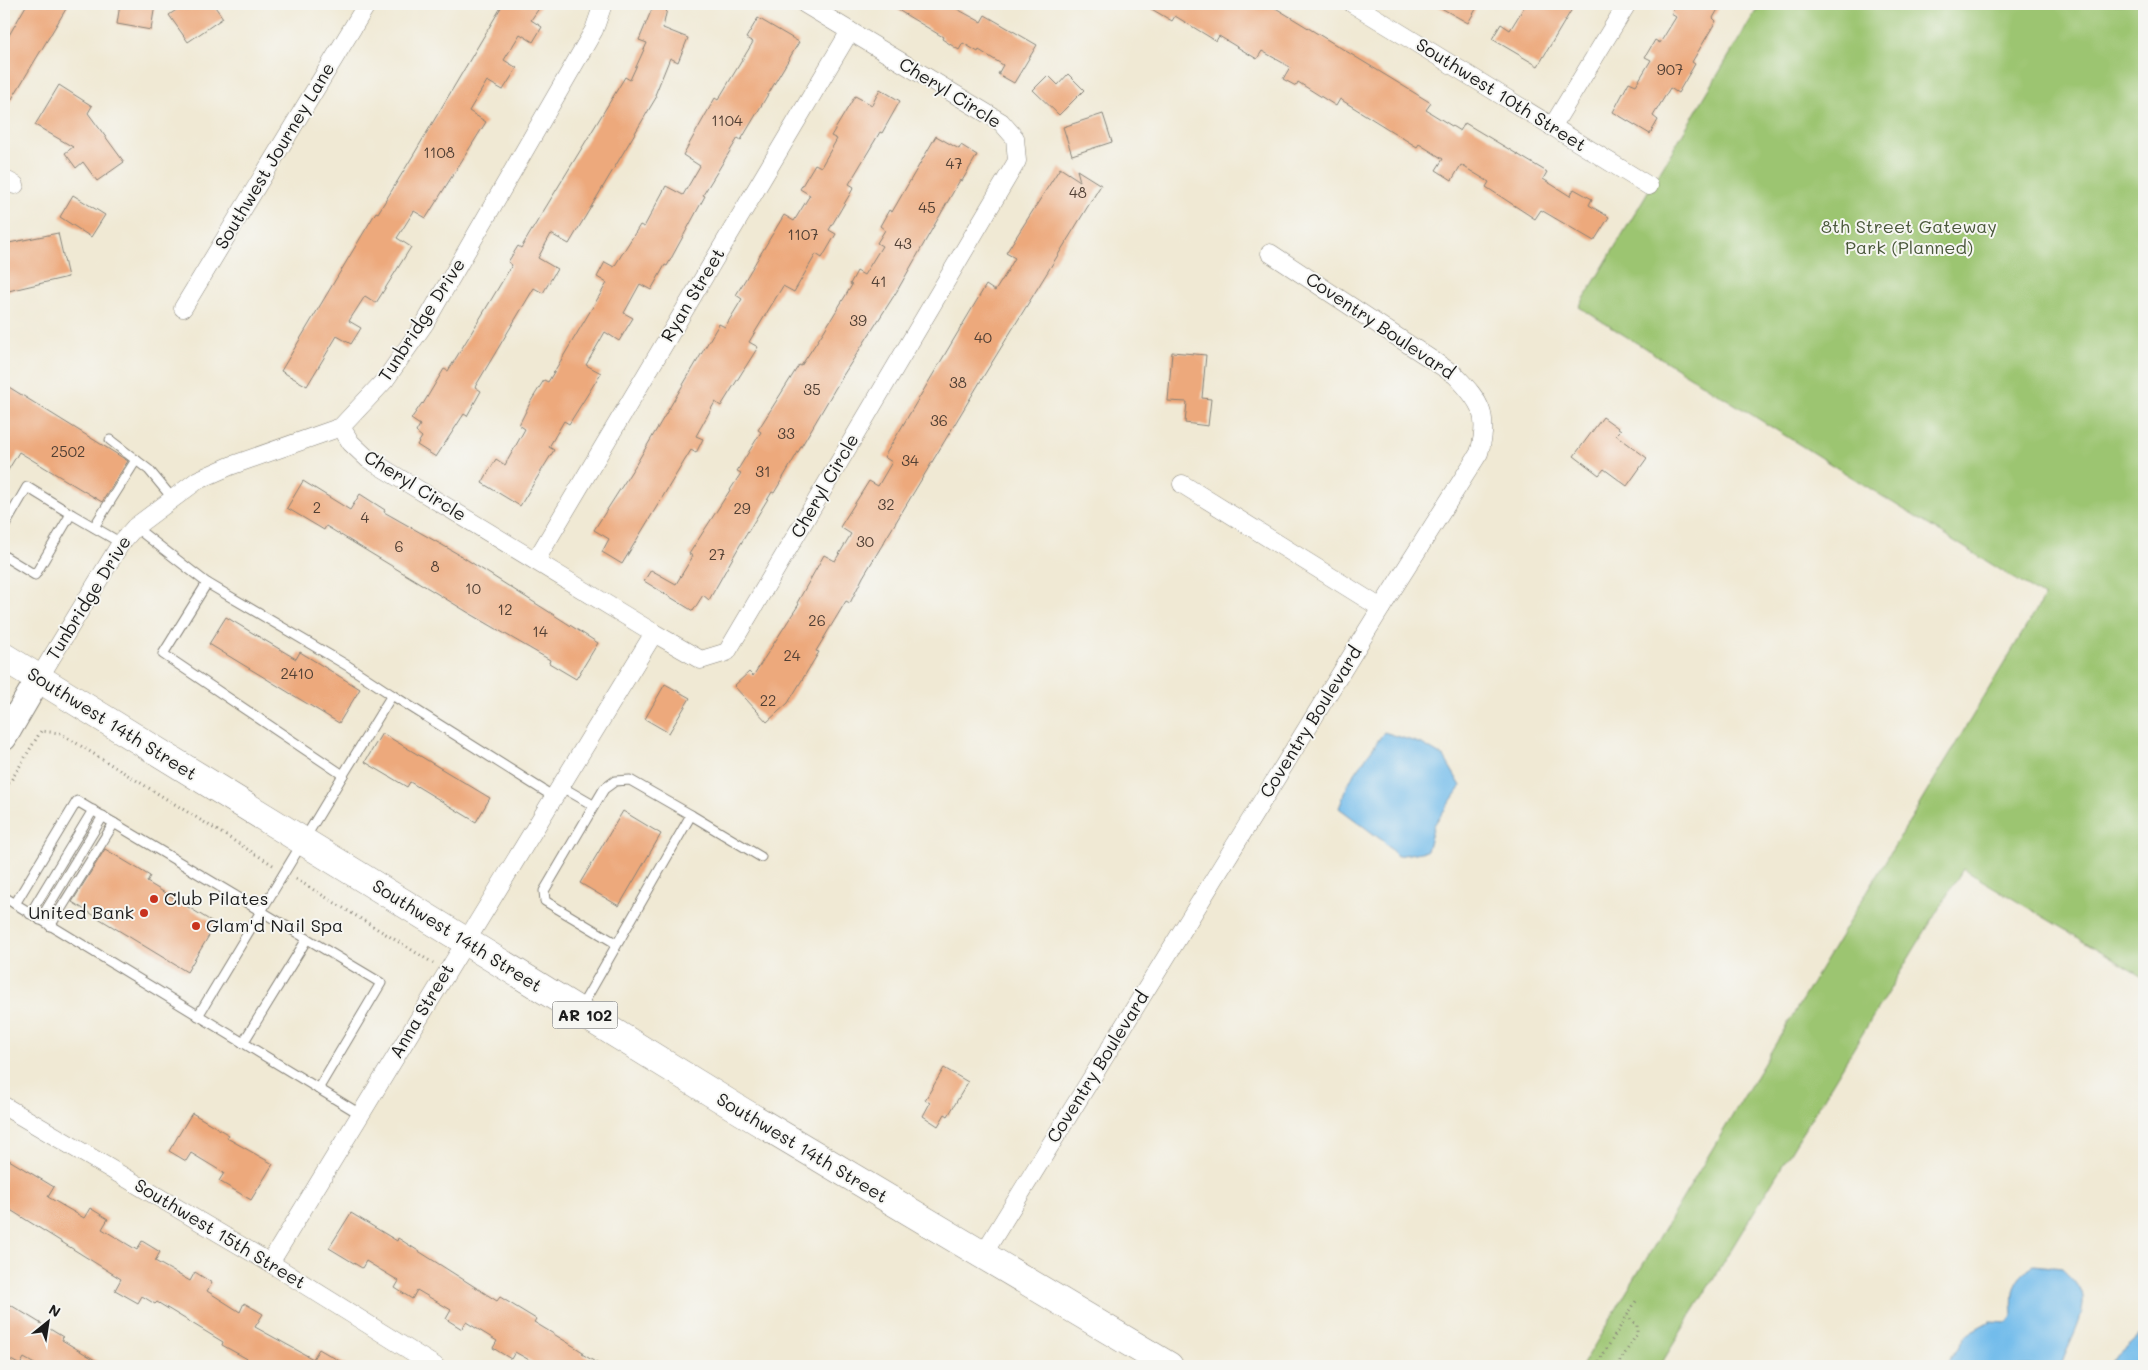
<svg xmlns="http://www.w3.org/2000/svg" width="2148" height="1370" font-family="Mali,sans-serif">
<style>
.green{fill:#9cc571;stroke:#5c7046}
.water{fill:#72bceb;stroke:#476c84}
.building{fill:#eda97c}
.lines{fill:none;stroke-linecap:round;stroke-linejoin:round}
.lane-casing{stroke:#868278;stroke-width:11}
.street-casing{stroke:#868278;stroke-width:19}
.secondary-casing{stroke:#868278;stroke-width:27}
.primary-casing{stroke:#868278;stroke-width:29}
.path{stroke:#868278;stroke-width:3;stroke-dasharray:1 4;stroke-linecap:butt}
.lane{stroke:#fff;stroke-width:9}
.street{stroke:#fff;stroke-width:18}
.secondary{stroke:#fff;stroke-width:25}
.primary{stroke:#fff;stroke-width:28}
.poi-dot{fill:#c8321e;stroke:#f6f6f2;stroke-width:2}
.labels{text-anchor:middle;stroke-width:4;stroke-linejoin:round;paint-order:stroke}
.number-label{font-size:15px;fill:#503f34}
.shield{fill:#f6f6f2;stroke:#5d5d5c;stroke-width:1}
.shield-label{font-size:16px;font-weight:bold;fill:#1c1c1c}
.street-label{font-size:18px;fill:#1c1c1c;stroke:#f6f6f2}
.park-label{font-size:18px;fill:#49573a;stroke:#f6f6f2}
.poi-label{font-size:18px;fill:#1c1c1c;stroke:#f6f6f2;text-anchor:start}
</style>
<rect width="100%" height="100%" fill="#f6f6f2"/>
<filter id="ink" filterUnits="userSpaceOnUse"><feTurbulence type="fractalNoise" baseFrequency=".02" numOctaves="2"/><feDisplacementMap in="SourceGraphic" scale="10" xChannelSelector="R" yChannelSelector="G"/><feConvolveMatrix kernelMatrix="1 2 1 2 8 2 1 2 1" color-interpolation-filters="sRGB"/></filter>
<filter id="wash" filterUnits="userSpaceOnUse"><feTurbulence type="fractalNoise" baseFrequency=".0096" numOctaves="4" result="noise"/><feDisplacementMap in="SourceGraphic" scale="20" xChannelSelector="R" yChannelSelector="G"/><feGaussianBlur stdDeviation="1.12" result="paint"/><feColorMatrix in="noise" values="0 0 0 0 0 0 0 0 0 0 0 0 0 0 0 0 0 1.4 0 .05"/><feComposite in="paint" operator="in"/></filter>
<g filter="url(#wash)">
<rect width="100%" height="100%" fill="#f0e9d4"/>
<path class="green" d="M1760,4h384v973l-181,-108 -303,497h-78l462,-769 -465,-290z"/>
<g class="water">
<path d="M1384,732l38,12 22,13 17,29 -27,39 -7,26 -30,5 -14,-15 -44,-33 10,-26z"/>
<path d="M2034,1265l28,3c6,6 14,13 18,21 12,19 -14,56 -19,77h-116l23,-33 22,-12 17,1 6,-8c-2,-23 0,-37 21,-49z"/>
<path d="M2143,1332l1,34h-38z"/>
</g>
<g id="blocks">
<g class="building">
<path d="M27,4h42l-65,108v-68z"/>
<path d="M120,4h35l-4,26 -34,-6z"/>
<path d="M185,4h28l10,14 -35,24 -19,-27z"/>
<path d="M503,4h39l-11,16 11,7 -9,15 -13,-8 -16,26 13,8 -14,22 -16,-9 -18,30 17,11 -60,96 -12,-7 -17,27 14,9 -35,56 -11,-7 -16,25 12,7 -10,16 -14,-8 -30,50 -26,-15 95,-159 2,1 36,-59z"/>
<path d="M654,4h14l-5,24 25,10 -10,24 -8,-4 -15,37 2,1 -88,148 -18,-10 -13,24 19,11 -14,24 -9,-5 -59,99 6,4 -14,25 -3,-2 -28,43 -19,-12 5,-8 -6,-5 4,-7 -9,-6 11,-16 1,1 21,-35 4,2 28,-46 36,-60 -4,-3 10,-16 3,2 104,-171 5,3 17,-37 -8,-3z"/>
<path d="M888,4h60l33,18 4,-7 52,30 -23,38 -16,-9 5,-9 -24,-15 -1,2 -15,-9 -4,7 -17,-11 1,-2z"/>
<path d="M1143,4h126l162,99 -5,7 34,21 5,-8 82,49 -4,7 27,17 4,-7 18,10 -3,6 20,12 -15,24 -53,-31 -6,9 -49,-32 3,-5 -28,-17 -9,15 -16,-10 7,-11 -24,-15 -2,3 -77,-48 -4,7 -38,-24 -2,4 -13,-7 7,-12 -28,-16 -5,8 -38,-23 -3,5 -41,-25 -3,5z"/>
<path d="M1434,4h45l-11,19z"/>
<path d="M1526,4h49l-37,62 -46,-27 9,-15 9,6z"/>
<path d="M1677,4h44l-8,14 3,3 -24,41 3,2 -17,29 -8,-5 -17,28 5,4 -8,14 -37,-22 16,-30 7,3 15,-25 -6,-3 10,-17 5,3 16,-26 -5,-3z"/>
<path d="M758,18l41,24 -58,98 -3,-2 -35,57 2,1 -38,70 -2,-1 -14,25 -11,-6 -16,29 9,5 -14,23 -14,-9 -19,33 15,8 -32,51 -5,-3 -15,26 5,3 -34,56 -38,-23 14,-24 9,6 20,-36 -6,-4 12,-24 13,-21 4,2 59,-99 -10,-6 8,-15 9,5 26,-42 4,2 22,-41 17,9 17,-29 -17,-11 32,-57 3,2 35,-58 -7,-4z"/>
<path d="M1068,74l16,16 -25,25 -26,-25 15,-15 10,10z"/>
<path d="M59,85l33,21 -4,7 36,49 -27,19 -14,-19 -7,6 -11,-15 8,-6 -38,-22z"/>
<path d="M880,89l20,12 -18,32 -2,-1 -31,52 5,3 -25,43 7,4 -14,24 -6,-4 -22,38 -11,-6 -34,56 9,5 -37,59 -6,-4 -19,34 7,3 -7,14 -5,-3 -69,114 -20,-12 7,-13 -15,-9 41,-64 84,-142 6,3 17,-28 -6,-4 48,-80 10,6 16,-26 -10,-6 15,-25 6,3 16,-28 -6,-3 24,-40 17,9z"/>
<path d="M1103,114l9,28 -40,13 -9,-28z"/>
<path d="M936,136l23,13 2,-4 16,10 -15,26 -2,-1 -63,111 -55,86 -68,116 -2,-1 -32,53 -31,55 -6,-5 -10,16 -49,-30 7,-11 25,14 17,-28 -4,-2 52,-81 -4,-2 24,-39 -3,-2 41,-65 2,1 23,-35 28,-46 -2,-1 7,-13 7,4 18,-29 -5,-3 8,-13 -5,-4 9,-16 3,2z"/>
<path d="M1060,168l20,13 -3,-11 24,15 -118,192 -120,200 -13,26 -4,-2 -30,50 3,1 -31,51 -21,19 -33,-36 15,-14 4,4 46,-72 -2,-1 27,-48 11,6 16,-27 -11,-7 29,-46 9,5 14,-24 -8,-5 102,-172 9,6 12,-19 8,-14 -9,-5z"/>
<path d="M73,195l32,20 -14,22 -31,-20z"/>
<path d="M58,233l10,44 -64,15v-48z"/>
<path d="M1172,352l34,3 -4,43 9,1 -3,27 -23,-3 2,-21 -19,-1z"/>
<path d="M4,384l124,77 -26,41 -83,-50 -15,25z"/>
<path d="M1603,417l18,13 -5,5 31,23 -20,28 -23,-17 -5,6 -25,-19z"/>
<path d="M303,481l47,29 10,-16 25,16 -1,2 74,42 140,89 -22,36 -27,-16 1,-3 -81,-47 -143,-87 -2,4 -37,-22z"/>
<path d="M226,617l70,42 4,-7 60,37 -21,34 -130,-79z"/>
<path d="M665,684l25,14 -21,35 -24,-14z"/>
<path d="M382,733l108,65 -14,24 -66,-40 -3,5 -42,-25z"/>
<path d="M623,811l38,23 -42,72 -39,-23z"/>
<path d="M105,849l45,27 -3,6 69,42 -29,48 -115,-70z"/>
<path d="M944,1068l24,14 -20,34 -3,-2 -7,12 -15,-10 7,-13 -5,-3z"/>
<path d="M192,1113l37,22 -2,3 46,26 -22,36 -32,-19 5,-8 -33,-20 -5,8 -17,-10z"/>
<path d="M4,1157l50,30 -6,10 36,21 6,-10 18,11 -6,10 35,21 5,-9 18,11 -5,9 35,20 5,-9 17,11 -5,8 33,21 4,-9 19,11 -8,13 58,32 6,-10 29,17h-88l-38,-21 1,-3 -66,-40 -2,2 -13,-8 -4,7 -23,-13 6,-11 -117,-73z"/>
<path d="M351,1213l46,28 1,-3 99,63 3,-4 36,22 -2,3 49,30 -1,2 20,12h-62l-25,-14 -4,7 -18,-11 4,-7 -31,-19 -4,7 -16,-10 5,-9 -34,-20 -5,9 -17,-11 4,-7 -33,-20 -4,7 -33,-20z"/>
<path d="M4,1301l59,36 -1,3 43,26h-67l-14,-8 -4,7 -16,-9z"/>
</g>
</g>
</g>
<g filter="url(#ink)">
<use href="#blocks" fill-opacity="0" stroke="#868278" stroke-width="1"/>
<g class="lines">
<g class="lane-casing">
<g id="lane">
<path d="M110,440l39,30 24,29"/>
<path d="M4,527l23,-40 44,27"/>
<path d="M94,527l42,-67"/>
<path d="M135,527l72,56 -44,71 180,121 -145,241"/>
<path d="M4,556l31,19 36,-61 50,29"/>
<path d="M207,583l141,83 44,29"/>
<path d="M343,775l49,-80 162,102"/>
<path d="M560,786l33,19"/>
<path d="M691,815l70,42"/>
<path d="M4,897l356,217"/>
<path d="M15,904l62,-103 304,182 -63,106"/>
<path d="M30,914l63,-104"/>
<path d="M40,920l63,-104"/>
<path d="M50,926l64,-103"/>
<path d="M580,1009l111,-194 -61,-35 -15,1 -11,8 -60,102 1,10 72,43"/>
<path d="M243,1043l64,-104"/>
</g>
</g>
<g class="street-casing">
<g id="street">
<path d="M1353,4l296,182"/>
<path d="M1552,127l75,-123"/>
<path d="M4,179l11,6"/>
<path d="M183,308l184,-304"/>
<path d="M341,427l10,16 17,16 286,174 47,27 26,-8 290,-491 -2,-23 -14,-16 -196,-118"/>
<path d="M1182,484l199,124"/>
<path d="M536,560l314,-529"/>
<path d="M39,678l82,-135 14,-16 63,-47 32,-14 111,-39 44,-47 40,-57 169,-293 9,-26"/>
<path d="M4,1106l266,157 165,103"/>
<path d="M982,1256l399,-648 98,-155c11,-37 2,-51 -24,-78l-185,-122"/>
<path d="M270,1263l384,-630"/>
</g>
</g>
<g class="secondary-casing">
<path id="secondary" d="M4,738l35,-60"/>
</g>
<g class="primary-casing">
<path id="primary" d="M4,657l739,455 426,254"/>
</g>
<g class="path">
<path d="M4,792l37,-61 19,2 213,132"/>
<path d="M296,879l137,84"/>
<path d="M1596,1366l42,-68"/>
<path d="M1617,1366l20,-32v-9l-10,-9"/>
</g>
<use href="#lane" class="lane"/>
<use href="#street" class="street"/>
<use href="#secondary" class="secondary"/>
<use href="#primary" class="primary"/>
</g>
</g>
<g class="poi-dot">
<circle cx="154" cy="899" r="5"/>
<circle cx="144" cy="913" r="5"/>
<circle cx="196" cy="926" r="5"/>
</g>
<g class="labels">
<g class="number-label">
<text x="1670" y="75">907</text>
<text x="727" y="126">1104</text>
<text x="439" y="158">1108</text>
<text x="954" y="169">47</text>
<text x="1078" y="198">48</text>
<text x="927" y="213">45</text>
<text x="803" y="240">1107</text>
<text x="903" y="249">43</text>
<text x="879" y="287">41</text>
<text x="858" y="326">39</text>
<text x="983" y="343">40</text>
<text x="958" y="388">38</text>
<text x="812" y="395">35</text>
<text x="939" y="426">36</text>
<text x="786" y="439">33</text>
<text x="68" y="457">2502</text>
<text x="910" y="466">34</text>
<text x="763" y="477">31</text>
<text x="886" y="510">32</text>
<text x="317" y="513">2</text>
<text x="742" y="514">29</text>
<text x="365" y="523">4</text>
<text x="865" y="547">30</text>
<text x="399" y="552">6</text>
<text x="717" y="560">27</text>
<text x="435" y="572">8</text>
<text x="473" y="594">10</text>
<text x="505" y="615">12</text>
<text x="817" y="626">26</text>
<text x="540" y="637">14</text>
<text x="792" y="661">24</text>
<text x="297" y="679">2410</text>
<text x="768" y="706">22</text>
</g>
<rect class="shield" x="552.5" y="1001.5" width="65" height="27" rx="4"/>
<g class="shield-label">
<text x="585" y="1021">AR 102</text>
</g>
<g class="street-label">
<text transform="translate(950 93) rotate(32)" y="6">Cheryl Circle</text>
<text transform="translate(1501 95) rotate(32)" y="6">Southwest 10th Street</text>
<text transform="translate(275 156) rotate(-59)" y="6">Southwest Journey Lane</text>
<text transform="translate(693 295) rotate(-59)" y="6">Ryan Street</text>
<text transform="translate(422 320) rotate(-57)" y="6">Tunbridge Drive</text>
<text transform="translate(1380 326) rotate(34)" y="6">Coventry Boulevard</text>
<text transform="translate(415 486) rotate(32)" y="6">Cheryl Circle</text>
<text transform="translate(825 486) rotate(-60)" y="6">Cheryl Circle</text>
<text transform="translate(89 598) rotate(-58)" y="6">Tunbridge Drive</text>
<text transform="translate(1311 722) rotate(-58)" y="6">Coventry Boulevard</text>
<text transform="translate(112 724) rotate(32)" y="6">Southwest 14th Street</text>
<text transform="translate(457 936) rotate(32)" y="6">Southwest 14th Street</text>
<text transform="translate(422 1011) rotate(-59)" y="6">Anna Street</text>
<text transform="translate(1098 1067) rotate(-58)" y="6">Coventry Boulevard</text>
<text transform="translate(802 1148) rotate(31)" y="6">Southwest 14th Street</text>
<text transform="translate(220 1234) rotate(31)" y="6">Southwest 15th Street</text>
</g>
<g class="park-label">
<text x="1909" y="233">8th Street Gateway<tspan x="1909" dy="21">Park (Planned)</tspan></text>
</g>
<g class="poi-label">
<text x="164" y="905">Club Pilates</text>
<text x="134" y="919" text-anchor="end">United Bank</text>
<text x="206" y="932">Glam'd Nail Spa</text>
</g>
</g>
<rect width="2148" height="1370" fill="none" stroke="#f6f6f2" stroke-width="20"/>
<g transform="translate(48 1322) rotate(30)" stroke="#f6f6f2" stroke-width="4" paint-order="stroke">
<path d="M0-4L9 19L0 12L-9 19Z" fill="#1c1c1c"/>
<text y="-8" font-size="14" font-weight="bold" text-anchor="middle" fill="#1c1c1c">N</text>
</g>
</svg>
